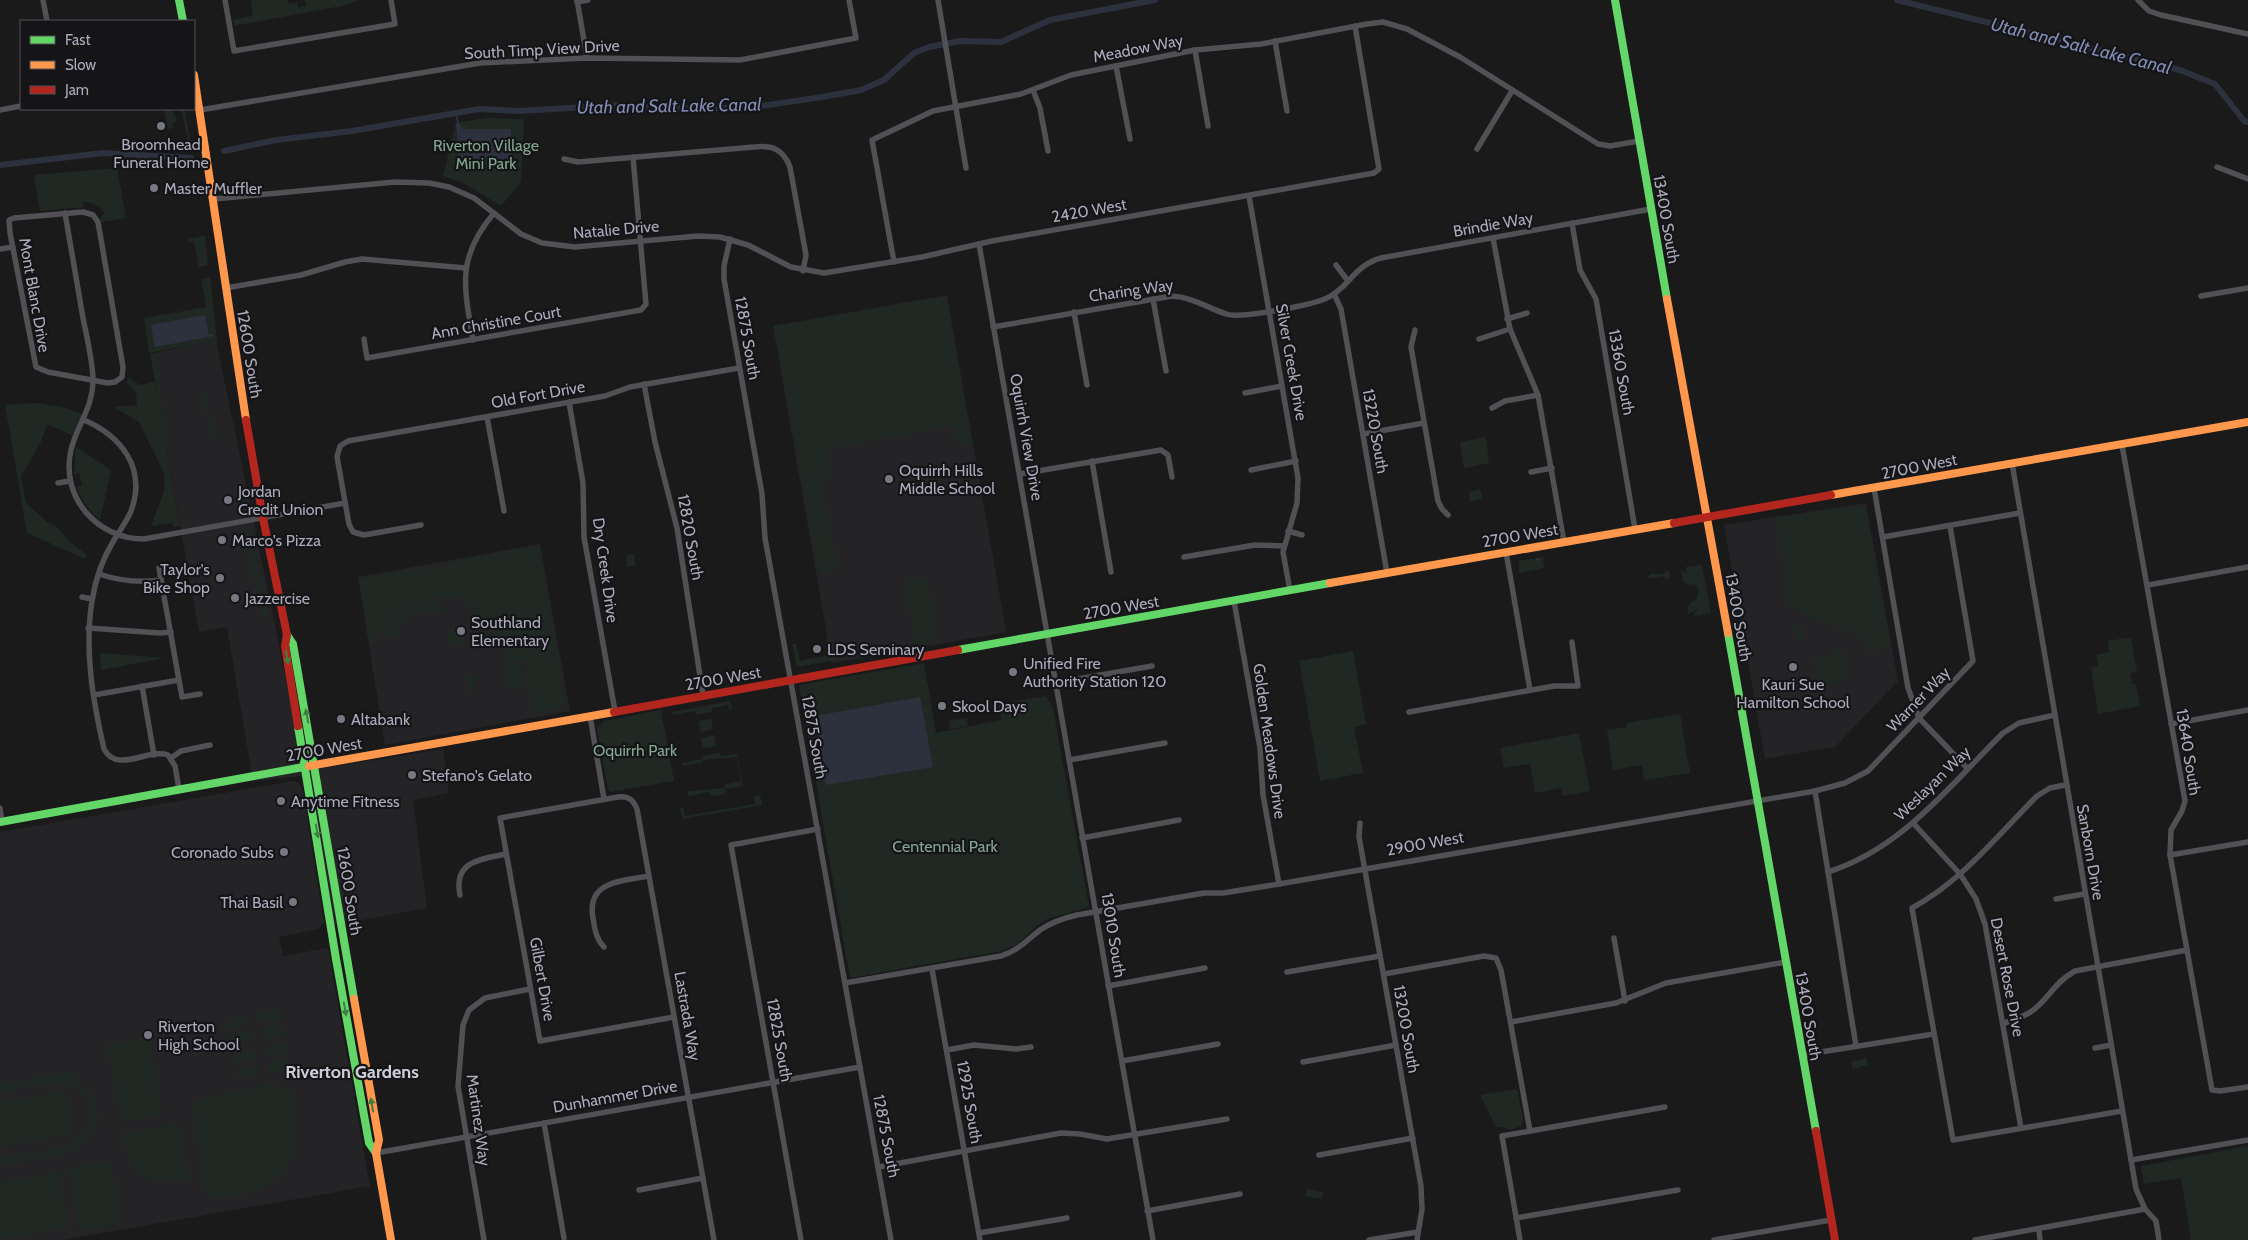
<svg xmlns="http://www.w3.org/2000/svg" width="2248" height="1240" font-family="Cabin,sans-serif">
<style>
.built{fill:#242427}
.green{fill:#202824}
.water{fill:#2c313d}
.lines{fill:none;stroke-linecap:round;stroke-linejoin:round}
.stream{stroke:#2c313d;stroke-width:2}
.canal{stroke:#2c313d;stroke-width:6}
.street{stroke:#505055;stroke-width:5.5}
.fast{stroke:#63d668;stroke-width:8}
.slow{stroke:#ff974d;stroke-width:8}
.jam{stroke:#b3261e;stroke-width:8}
.oneway{fill:#407f44}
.poi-dot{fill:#787883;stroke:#151417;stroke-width:2}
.labels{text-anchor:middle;stroke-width:4.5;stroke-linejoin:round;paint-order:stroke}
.street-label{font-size:16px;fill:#ababbb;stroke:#151417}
.poi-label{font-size:16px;fill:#ababbb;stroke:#151417;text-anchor:start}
.park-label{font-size:16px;fill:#82a690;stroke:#151417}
.water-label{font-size:18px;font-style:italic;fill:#828eb6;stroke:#151417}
.neighbourhood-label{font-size:18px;font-weight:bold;fill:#cdccd7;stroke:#151417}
</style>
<rect width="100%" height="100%" fill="#1a1a1b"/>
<g class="built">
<path d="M947,295l59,337 -174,31 -59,-337z"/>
<path d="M216,340l89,431 138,-22 6,44 -36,7 14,108 -97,18 -28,-150 -49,5 -26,-154 -28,5 -49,-278z"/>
<path d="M1866,503l32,178 -63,66 -70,12 -41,-234z"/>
<path d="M540,544l30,167 -185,34 -27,-168z"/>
<path d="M293,781l5,2 5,8 21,132 -6,6 -39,8 4,19 45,-8 42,238 -307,54h-63v-408z"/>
</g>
<g class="green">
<path d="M251,0h37l1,4 8,-2 1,6 8,-2 -1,-6h54l-12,5 -113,21 -1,-6 20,-5z"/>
<path d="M171,109l4,6 2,7 -5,1 1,5 -5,1 -4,-19z"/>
<path d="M181,109h4l6,37h-42l39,-5z"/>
<path d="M486,118l38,1 -3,63 -20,24 -36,-22 -22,-8 13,-53z"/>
<path d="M117,168l9,50 -24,4 -1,-5 4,-4c-5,-7 -11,-11 -20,-11h-2l1,5 -44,4 -6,-36z"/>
<path d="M205,236l3,29 -9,2 -5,-26 -5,1v-3z"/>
<path d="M210,277l7,63 -68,13 -5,-35 62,-11 -5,-28z"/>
<path d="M946,296l26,147 -14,2 -5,-19 -126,23 4,30 -10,3 17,87 -18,4 -46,-247z"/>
<path d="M165,352l-4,4h-6l2,14 6,3 -4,4 1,5h3v2l-3,3 10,61 -3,1 -16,-94z"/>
<path d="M128,378l13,7 14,-3 25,144 -7,1 -1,-4 -21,3 14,-38 -1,-15 -25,-51 -25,-15 23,-2 -1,-12 -10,-11z"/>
<path d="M206,389l9,52h-4l-9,-51z"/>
<path d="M37,403l30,5 15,6 -10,21 -25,-11 -7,20 -19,32 5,27 21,19 10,5 13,15 17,13 -2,4 -58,-26 -22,-128z"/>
<path d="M1486,437l3,26 -25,5 -4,-26z"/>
<path d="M76,447l35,23 -11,50c-11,-9 -19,-20 -23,-33l5,-2 -3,-12 -5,1z"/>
<path d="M1480,489l2,9 -12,4 -1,-10z"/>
<path d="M1866,506l24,141 -23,5 -3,-13 -75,-32 -13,-90z"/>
<path d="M250,530l19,86 -12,2 -1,-6 4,-1 -15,-75 -5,1 -1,-5z"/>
<path d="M539,546l27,161 -33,6 -8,-52 -21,3 -6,-36 -44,-33 -53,10 -30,42 -11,-68 61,-12v3l29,-5v-3z"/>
<path d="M634,554l1,11 -8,2 -1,-12z"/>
<path d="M1543,557l1,11 -25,5v-12z"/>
<path d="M1702,565l9,48 -16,3 -1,-4 3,-1 2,-3 -11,6c-1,-8 0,-11 8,-14l3,-10 -3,-5 -9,-1 -4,-3 -2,-11 6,3 -1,-6z"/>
<path d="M1667,571h2l1,7 -5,1 -1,-3 -17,3 3,-5h13z"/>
<path d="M921,575l7,7 10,56 -1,4 -19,3 -3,-4 -10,-57 5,-6 6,1z"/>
<path d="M441,599l2,11 -18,3 -2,-10z"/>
<path d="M421,603l2,10 -18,3 -2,-10z"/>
<path d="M398,612l9,7 -15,20 -8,-5z"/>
<path d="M1792,623l12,3 1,12 -10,2z"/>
<path d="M447,629h3l19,13v1l-19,3z"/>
<path d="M496,629l3,16 -8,1 -3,-16z"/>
<path d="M832,637l4,23 -39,7 -5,-23h4l4,17 29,-6 -3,-17z"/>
<path d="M2131,637l6,35 -7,1 2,11h4l4,22 -42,8 -7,-46 7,-2 -2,-11 13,-3 -1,-11z"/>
<path d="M1842,648l5,32 -28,4 -7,-26 19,-3v-5z"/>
<path d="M1353,651l13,73 -12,3 9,46 -43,8 -21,-120z"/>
<path d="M100,653l65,5 -64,12z"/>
<path d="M520,663l4,26 -15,2 -4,-25z"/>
<path d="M924,663l12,70 65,-13 -2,-16 47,-8 7,12 36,199 -42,12 -15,11 -14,14 -17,7 -151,27 -51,-293z"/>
<path d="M474,676l2,1 -6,21 -4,-21z"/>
<path d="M1817,680l1,5 -17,3 -1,-5z"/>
<path d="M730,701l2,8 -3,1 -1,-5 -16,3v4l-16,3 -1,-4 -22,4 -1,-3z"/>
<path d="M661,710l13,71 -64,11 -2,-3 -11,-61 7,-7z"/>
<path d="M1680,714l10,59 -46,7 -2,-15 -29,5 -6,-40 20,-3v-4z"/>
<path d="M967,718l1,8 -18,3 -1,-8z"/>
<path d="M711,719l2,10 -12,3 -3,-11z"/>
<path d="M1579,733l11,58 -27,5 -2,-8 -26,5 -5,-29 -26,4 -4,-20z"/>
<path d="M714,735l2,11 -13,2 -2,-10z"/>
<path d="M720,752l1,4 16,-2 6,32 -18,3 1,5 -15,2 -1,-4 -22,4 -1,-5 38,-3v-4l16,-3 -4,-24 -34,3v2l-21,4v-3l21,-4v-3z"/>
<path d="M760,795l2,10 -80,14 -2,-11 3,-1 2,9 70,-12 -1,-8z"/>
<path d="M280,1010l1,9 -20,4 -2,-10z"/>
<path d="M248,1015l2,10 -21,4 -2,-10z"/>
<path d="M282,1025l2,10 -20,4 -2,-10z"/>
<path d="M251,1031l1,10 -20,3 -2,-9z"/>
<path d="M149,1036l14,79 -42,8 -14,-79z"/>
<path d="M285,1044l2,9 -20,4 -2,-10z"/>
<path d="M254,1049l2,10 -21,4 -2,-10z"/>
<path d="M1866,1057l1,8 -14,4 -2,-8 10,-1z"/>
<path d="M289,1059l1,10 -20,4 -2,-10z"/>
<path d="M257,1065l2,10 -21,4 -2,-10z"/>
<path d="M73,1071c2,12 18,17 22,30 20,56 -61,58 -95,64v-8c19,-4 59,-7 75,-16 8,-5 14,-14 15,-25 3,-49 -63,-28 -90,-23v-9z"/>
<path d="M272,1084l21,8c9,44 5,90 -48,102 -12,3 -25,6 -38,4l-15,-91 5,-8z"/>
<path d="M1517,1089l6,30 -2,7 -10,4 -9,-3h-6l-16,-32z"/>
<path d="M66,1091l7,43 -73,13v-45z"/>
<path d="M176,1124l4,3 9,53c-38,6 -63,-5 -66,-47z"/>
<path d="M2248,1146v94h-57l-10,-62 -37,6 -3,-18z"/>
<path d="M111,1160l11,63 -42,8 -12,-63z"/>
<path d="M58,1172l11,55 -69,13v-57z"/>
<path d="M1306,1189l17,3 -1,7 -17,-3z"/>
</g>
<g class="water">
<path d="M456,123h3l4,6h48l1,35 -52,2z"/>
<path d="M205,315l4,22 -54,10 -4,-22z"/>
<path d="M920,697l13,70 -107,18 -11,-69z"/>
</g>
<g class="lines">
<g class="stream">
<path d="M456,113l2,10"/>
<path d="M209,336l4,-1"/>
<path d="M1537,559l2,1"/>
</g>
<g class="canal">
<path d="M1897,0l283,70 35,14 30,38h3"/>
<path d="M224,151l52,-11 76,-9 127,-22 40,2 102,-6 52,3h75l74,-11 39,-7 23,-10 30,-27 15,-6 31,-6 41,1 49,-22 105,-20"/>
<path d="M0,165l103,-12 88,5"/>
</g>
<g class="street">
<path d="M43,0l4,21"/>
<path d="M225,0l9,51 161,-27 -4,-24"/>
<path d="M577,0l10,58"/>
<path d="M938,0l28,168"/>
<path d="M2138,0l11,11 12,4 87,19"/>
<path d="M577,2l11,-2"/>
<path d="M1275,41l12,70"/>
<path d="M1195,50l13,76"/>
<path d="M1116,66l14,73"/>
<path d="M1033,90l7,18 8,43"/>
<path d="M0,110l21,-4"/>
<path d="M200,110l280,-47 107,-5 153,2 116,-22 -7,-38"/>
<path d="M1477,149l35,-58"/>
<path d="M564,159l14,3 176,-15c18,-2 29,2 36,20l16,88 -3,16"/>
<path d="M2217,167l31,12"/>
<path d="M1249,196l49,282 -1,25 -14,49 7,39"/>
<path d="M214,199l181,-17 34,1 20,4 25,11 47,36 21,9 33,4 123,-11 22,1 28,8 43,22 33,6 98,-16 70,-16 382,-68 5,-4 -24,-143"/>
<path d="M83,212l10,3 5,7 25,145 -1,10 -7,5 -7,1 -60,-11 -12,-5 -26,-134 -1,-13 5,-2z"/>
<path d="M65,213c6,35 12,70 18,105 4,20 9,40 10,60 1,29 -16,46 -22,72 -11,47 26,89 73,89l201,-36"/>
<path d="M1572,223l8,47 16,29 39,230"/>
<path d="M1493,238l17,91 28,66 26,147"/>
<path d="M730,239l-6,27v13l38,215 3,44 126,702"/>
<path d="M979,244l174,996"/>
<path d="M0,249l13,-2"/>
<path d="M894,262l-22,-122 61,-29 88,-17 50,-19 124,-25 66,-6 106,-20 16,-2 24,7 53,28 138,87 12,2 29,-5"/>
<path d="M1336,265l12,16"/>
<path d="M226,288l75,-13 44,-13 17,-3 104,9"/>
<path d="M1334,294l7,15 46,264"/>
<path d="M2201,296l47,-8"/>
<path d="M1153,299l13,72"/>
<path d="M1074,312l13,73"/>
<path d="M1507,319l20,-6"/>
<path d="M993,327l179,-31c20,1 36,12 54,18 14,5 86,-9 101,-16 23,-11 26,-32 54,-40l270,-49"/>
<path d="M1415,330l-4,17 27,154 4,8 6,6"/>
<path d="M364,339l3,19 274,-48 5,-6 -13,-147"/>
<path d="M1479,339l31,-10"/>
<path d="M473,340c-9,-54 -17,-82 21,-127"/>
<path d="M644,384l11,58 22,86 26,167"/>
<path d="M1245,393l37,-7"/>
<path d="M569,402l14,81 1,54 31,174"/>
<path d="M1492,408l13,-7 33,-6"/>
<path d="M487,417l17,94"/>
<path d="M84,420c37,16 63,48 47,91 -4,10 -11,19 -17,29 -11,18 -19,41 -22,61 -8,49 1,100 12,148 13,25 44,-1 64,6l7,11 4,23"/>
<path d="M1363,434l61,-11"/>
<path d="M2122,445l63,356 -3,10 -11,19 -1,25 42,235 8,1 28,-4"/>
<path d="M1092,461l19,111"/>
<path d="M2012,463l124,726 9,20 11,12 3,19"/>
<path d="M1251,470l45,-9"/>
<path d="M1531,472l21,-4"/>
<path d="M1020,474l141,-24 7,5 4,22"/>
<path d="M58,483l12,-2"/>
<path d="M1874,488l34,200 11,30 48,50"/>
<path d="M421,525l-57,10 -11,-3 -4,-8 -12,-67 3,-11 8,-5 257,-45 25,-9 109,-19"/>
<path d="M1288,531l14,4"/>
<path d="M1883,537l137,-24"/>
<path d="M1506,552l24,138"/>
<path d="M1184,557l71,-12 29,1"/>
<path d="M159,568l23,129 18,-3"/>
<path d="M99,574c21,7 41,9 62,6"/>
<path d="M2148,585l100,-18"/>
<path d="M82,597l10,2"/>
<path d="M1234,601l26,147 3,47 16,89"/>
<path d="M88,628l72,5 11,-1"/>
<path d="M1055,683l97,-17"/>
<path d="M142,686l12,69"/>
<path d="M94,695l85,-15"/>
<path d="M1409,712l145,-26h24l-6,-44"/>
<path d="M590,716l14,83"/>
<path d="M2171,724l77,-14"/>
<path d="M171,758l10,-7 29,-6"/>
<path d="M1069,760l96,-17"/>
<path d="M2065,785l-15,3 -13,8c-39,39 -76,86 -125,112l41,232 169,-29"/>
<path d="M1815,791l41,255"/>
<path d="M0,808l2,14"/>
<path d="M1360,823l-1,14 62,349 1,23 -5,31"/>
<path d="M1914,824l46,50 16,25 9,25 36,204"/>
<path d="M1082,838l97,-18"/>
<path d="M2170,855l78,-13"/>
<path d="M1828,872c74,-23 122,-87 175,-139l16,-10 36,-8"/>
<path d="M460,895c-7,-34 21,-36 46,-41"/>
<path d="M2056,899l28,-5"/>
<path d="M1614,938l11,63"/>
<path d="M604,947c-8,-8 -9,-17 -11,-29 -7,-37 29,-37 56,-42"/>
<path d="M932,969l48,271"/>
<path d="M1287,972l93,-16"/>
<path d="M1384,974l100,-18 12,2 5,12 29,161"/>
<path d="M845,983l156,-27c17,-5 26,-16 39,-26 12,-8 24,-12 37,-15l127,-22h19l56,-9 536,-93 30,-8 23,-12 105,-110 -23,-135"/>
<path d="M1108,986l97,-18"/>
<path d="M674,1017l-134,24 -40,-223 118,-21c10,-1 15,2 19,12l77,431"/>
<path d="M1511,1022l105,-19 50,-20 120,-21"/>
<path d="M2004,1023c13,-4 25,-8 34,-17 15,-14 18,-24 37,-35l112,-21"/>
<path d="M2095,1048l16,-3"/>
<path d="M947,1050l27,-5 42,4 15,-2"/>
<path d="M1802,1055l132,-21"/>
<path d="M1122,1061l96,-17"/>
<path d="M1303,1062l93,-17"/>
<path d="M544,1123l20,115"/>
<path d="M376,1153l484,-86"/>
<path d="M1319,1155l94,-17"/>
<path d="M2131,1160l117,-20"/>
<path d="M879,1167l182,-34 19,1 27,5 120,-20"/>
<path d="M639,1190l64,-12"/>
<path d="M1147,1211l93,-17"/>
<path d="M1516,1218l162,-28"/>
<path d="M2039,1229l1,11"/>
<path d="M979,1233l88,-15"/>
<path d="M484,1240l-26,-154 5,-61 6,-15 16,-12 45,-9"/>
<path d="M801,1240l-70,-395 87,-16"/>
<path d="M1369,1240l49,-8"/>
<path d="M1520,1240l-18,-104 163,-29"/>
<path d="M1714,1240l117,-20"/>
<path d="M1975,1240l170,-31"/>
</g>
<g class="fast">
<path d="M179,0l4,21"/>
<path d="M1615,0l52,299"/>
<path d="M1728,633l88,498"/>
<path d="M287,635l6,9 61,355"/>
<path d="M958,650l372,-67"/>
<path d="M298,726l38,233 33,184 7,10"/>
<path d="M0,822l309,-56"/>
</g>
<g class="slow">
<path d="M194,75l52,345"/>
<path d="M1667,299l61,334"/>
<path d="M1831,495l417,-73"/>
<path d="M1330,583l344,-60"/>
<path d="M309,766l305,-54"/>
<path d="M354,999l25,141 -3,13 15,87"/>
</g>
<g class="jam">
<path d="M246,420l17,98 24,117 -2,11 13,80"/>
<path d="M1674,523l157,-28"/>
<path d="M614,712l344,-62"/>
<path d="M1816,1131l19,109"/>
</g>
</g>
<defs><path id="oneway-solid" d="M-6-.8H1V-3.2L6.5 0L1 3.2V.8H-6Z" transform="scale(1.25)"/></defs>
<g class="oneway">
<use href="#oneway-solid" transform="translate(287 657) rotate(80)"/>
<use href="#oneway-solid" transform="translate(307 716) rotate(-100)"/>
<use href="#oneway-solid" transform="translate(317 831) rotate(80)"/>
<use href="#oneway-solid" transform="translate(345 1009) rotate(80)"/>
<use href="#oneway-solid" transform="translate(372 1105) rotate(-100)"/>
</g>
<g class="poi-dot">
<circle cx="161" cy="126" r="5"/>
<circle cx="154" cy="188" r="5"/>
<circle cx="889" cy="479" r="5"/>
<circle cx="228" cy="500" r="5"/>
<circle cx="222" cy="540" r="5"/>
<circle cx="220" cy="578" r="5"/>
<circle cx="235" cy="598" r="5"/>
<circle cx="461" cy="631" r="5"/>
<circle cx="817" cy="649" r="5"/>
<circle cx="1793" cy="667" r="5"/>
<circle cx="1013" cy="672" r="5"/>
<circle cx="942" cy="706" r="5"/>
<circle cx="341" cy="719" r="5"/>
<circle cx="412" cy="775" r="5"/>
<circle cx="281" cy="801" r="5"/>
<circle cx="284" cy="852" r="5"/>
<circle cx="293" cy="902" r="5"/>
<circle cx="148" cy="1035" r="5"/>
</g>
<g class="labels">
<g class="street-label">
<text transform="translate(1138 48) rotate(-11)" y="6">Meadow Way</text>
<text transform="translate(542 49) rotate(-3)" y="6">South Timp View Drive</text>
<text transform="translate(1089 210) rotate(-10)" y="6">2420 West</text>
<text transform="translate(1667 219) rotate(80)" y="6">13400 South</text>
<text transform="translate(1493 224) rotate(-10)" y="6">Brindie Way</text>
<text transform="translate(616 229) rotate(-5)" y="6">Natalie Drive</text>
<text transform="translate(1131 290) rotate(-8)" y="6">Charing Way</text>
<text transform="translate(35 295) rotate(80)" y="6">Mont Blanc Drive</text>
<text transform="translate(496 322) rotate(-10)" y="6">Ann Christine Court</text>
<text transform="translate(748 338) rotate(80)" y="6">12875 South</text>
<text transform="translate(250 354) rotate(81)" y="6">12600 South</text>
<text transform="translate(1292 362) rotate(80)" y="6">Silver Creek Drive</text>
<text transform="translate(1622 372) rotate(80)" y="6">13360 South</text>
<text transform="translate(538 394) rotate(-10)" y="6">Old Fort Drive</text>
<text transform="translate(1376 431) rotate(80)" y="6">13220 South</text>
<text transform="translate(1027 437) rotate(80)" y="6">Oquirrh View Drive</text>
<text transform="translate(1919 466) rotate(-11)" y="6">2700 West</text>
<text transform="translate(1520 535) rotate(-10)" y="6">2700 West</text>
<text transform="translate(691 537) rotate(80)" y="6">12820 South</text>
<text transform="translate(606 570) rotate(82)" y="6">Dry Creek Drive</text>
<text transform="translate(1121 607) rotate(-10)" y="6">2700 West</text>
<text transform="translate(1739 617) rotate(80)" y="6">13400 South</text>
<text transform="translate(723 678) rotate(-10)" y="6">2700 West</text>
<text transform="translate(1918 699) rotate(-46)" y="6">Warner Way</text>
<text transform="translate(815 737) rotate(80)" y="6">12875 South</text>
<text transform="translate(1270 741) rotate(82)" y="6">Golden Meadows Drive</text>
<text transform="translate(324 749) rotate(-10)" y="6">2700 West</text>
<text transform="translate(2189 752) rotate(81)" y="6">13640 South</text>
<text transform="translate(1932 783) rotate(-44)" y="6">Weslayan Way</text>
<text transform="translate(1425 843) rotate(-10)" y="6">2900 West</text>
<text transform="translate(2091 852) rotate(80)" y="6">Sanborn Drive</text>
<text transform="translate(350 891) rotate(81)" y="6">12600 South</text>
<text transform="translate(1114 935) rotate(81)" y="6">13010 South</text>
<text transform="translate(2008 977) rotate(79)" y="6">Desert Rose Drive</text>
<text transform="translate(543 979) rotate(80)" y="6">Gilbert Drive</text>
<text transform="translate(688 1016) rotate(80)" y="6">Lastrada Way</text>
<text transform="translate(1809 1016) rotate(80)" y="6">13400 South</text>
<text transform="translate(1407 1029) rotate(80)" y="6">13200 South</text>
<text transform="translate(780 1040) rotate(80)" y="6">12825 South</text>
<text transform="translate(615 1096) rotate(-10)" y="6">Dunhammer Drive</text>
<text transform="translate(970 1102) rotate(80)" y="6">12925 South</text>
<text transform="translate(479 1120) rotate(82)" y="6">Martinez Way</text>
<text transform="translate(887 1136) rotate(79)" y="6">12875 South</text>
</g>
<g class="poi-label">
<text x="161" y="150" text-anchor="middle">Broomhead<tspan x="161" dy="18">Funeral Home</tspan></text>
<text x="164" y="194">Master Muffler</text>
<text x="899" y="476">Oquirrh Hills<tspan x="899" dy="18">Middle School</tspan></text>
<text x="238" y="497">Jordan<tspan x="238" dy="18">Credit Union</tspan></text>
<text x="232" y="546">Marco's Pizza</text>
<text x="210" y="575" text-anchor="end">Taylor's<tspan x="210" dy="18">Bike Shop</tspan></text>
<text x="245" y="604">Jazzercise</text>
<text x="471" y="628">Southland<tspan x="471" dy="18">Elementary</tspan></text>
<text x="827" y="655">LDS Seminary</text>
<text x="1023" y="669">Unified Fire<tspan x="1023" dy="18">Authority Station 120</tspan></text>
<text x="1793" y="690" text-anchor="middle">Kauri Sue<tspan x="1793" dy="18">Hamilton School</tspan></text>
<text x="952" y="712">Skool Days</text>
<text x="351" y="725">Altabank</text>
<text x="422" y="781">Stefano's Gelato</text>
<text x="291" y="807">Anytime Fitness</text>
<text x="274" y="858" text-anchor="end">Coronado Subs</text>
<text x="283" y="908" text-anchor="end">Thai Basil</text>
<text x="158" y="1032">Riverton<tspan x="158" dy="18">High School</tspan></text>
</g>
<g class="park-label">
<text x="486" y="151">Riverton Village<tspan x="486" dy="18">Mini Park</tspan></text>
<text x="635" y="756">Oquirrh Park</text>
<text x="945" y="852">Centennial Park</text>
</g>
<g class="water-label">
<text transform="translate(2081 46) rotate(14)" y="6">Utah and Salt Lake Canal</text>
<text transform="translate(669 106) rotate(-1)" y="6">Utah and Salt Lake Canal</text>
</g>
<g class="neighbourhood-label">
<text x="352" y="1078">Riverton Gardens</text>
</g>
</g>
<rect x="20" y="20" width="175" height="90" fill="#151417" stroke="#515059"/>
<rect x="30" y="36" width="25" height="8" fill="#63d668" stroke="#515059"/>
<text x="65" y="45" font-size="15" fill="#ababbb">Fast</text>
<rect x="30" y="61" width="25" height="8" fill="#ff974d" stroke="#515059"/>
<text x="65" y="70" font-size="15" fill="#ababbb">Slow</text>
<rect x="30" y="86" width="25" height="8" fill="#b3261e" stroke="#515059"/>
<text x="65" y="95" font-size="15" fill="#ababbb">Jam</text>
</svg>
